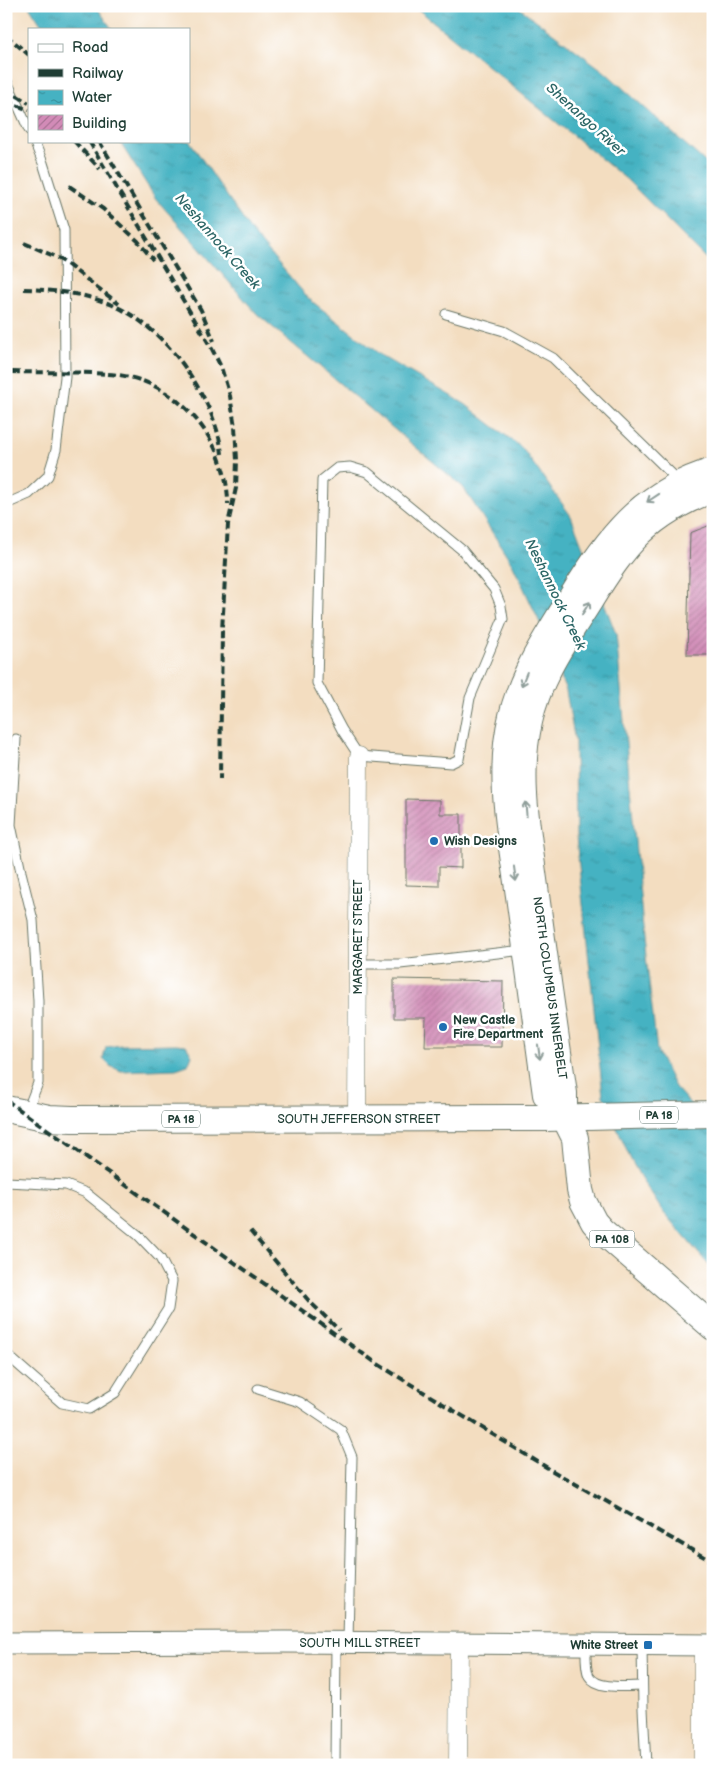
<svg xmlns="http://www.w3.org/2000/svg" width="719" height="1771" font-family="'Balsamiq Sans',sans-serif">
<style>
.water{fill:url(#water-ripples);stroke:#32787b}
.building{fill:url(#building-hatch)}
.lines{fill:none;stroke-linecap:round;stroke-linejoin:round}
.service-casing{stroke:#697565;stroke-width:11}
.minor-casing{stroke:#697565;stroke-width:19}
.tertiary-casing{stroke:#697565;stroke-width:23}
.secondary-casing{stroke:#697565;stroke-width:26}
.primary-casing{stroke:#697565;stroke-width:28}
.service{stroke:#fff;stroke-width:9}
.minor{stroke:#fff;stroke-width:18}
.tertiary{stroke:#fff;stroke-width:21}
.secondary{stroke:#fff;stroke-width:24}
.primary{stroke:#fff;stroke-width:26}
.rail{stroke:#1f3d34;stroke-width:4;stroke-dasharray:8 4;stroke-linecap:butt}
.oneway{stroke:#8f9e9a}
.poi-dot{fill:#1f6fb2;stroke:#fff;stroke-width:2}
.labels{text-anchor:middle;stroke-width:5;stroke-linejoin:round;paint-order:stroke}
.shield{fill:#fff;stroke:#627771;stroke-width:1}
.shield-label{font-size:11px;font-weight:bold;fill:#1f3d34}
.poi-label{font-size:12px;font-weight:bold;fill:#1f3d34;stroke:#fff;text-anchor:start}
.street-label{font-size:12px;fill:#1f3d34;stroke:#fff}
.water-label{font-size:14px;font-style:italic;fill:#2c6666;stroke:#fff}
</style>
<defs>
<pattern id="water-ripples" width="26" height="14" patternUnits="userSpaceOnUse" patternTransform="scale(1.25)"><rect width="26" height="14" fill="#45b2c2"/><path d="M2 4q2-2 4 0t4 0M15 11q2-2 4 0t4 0" fill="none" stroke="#39929e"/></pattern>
<pattern id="building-hatch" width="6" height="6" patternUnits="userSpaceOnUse" patternTransform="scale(1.25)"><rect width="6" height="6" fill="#d28bb7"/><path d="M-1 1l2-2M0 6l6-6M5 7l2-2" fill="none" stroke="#aa7396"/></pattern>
</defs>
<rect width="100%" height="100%" fill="#fff"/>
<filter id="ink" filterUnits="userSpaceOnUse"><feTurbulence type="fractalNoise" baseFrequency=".02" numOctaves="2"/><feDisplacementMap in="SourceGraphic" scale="10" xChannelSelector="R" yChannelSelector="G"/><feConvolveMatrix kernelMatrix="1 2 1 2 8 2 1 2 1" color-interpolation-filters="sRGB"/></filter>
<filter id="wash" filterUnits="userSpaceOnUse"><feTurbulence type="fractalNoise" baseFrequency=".0096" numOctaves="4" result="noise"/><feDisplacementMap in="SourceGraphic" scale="20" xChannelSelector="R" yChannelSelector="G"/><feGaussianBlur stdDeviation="1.12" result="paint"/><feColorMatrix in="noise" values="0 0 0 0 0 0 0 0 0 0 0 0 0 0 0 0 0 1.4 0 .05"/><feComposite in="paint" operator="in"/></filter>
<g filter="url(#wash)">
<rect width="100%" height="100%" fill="#f3ddc0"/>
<g class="water">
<path d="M29,6h67l16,23h-68z"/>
<path d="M414,6h103l88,66 108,97v97l-87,-87z"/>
<path d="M189,140l62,91 58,68 73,57 83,48 57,44 49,68 45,118 28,305 13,112 18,36 38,42v141l-50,-58 -22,-34 -11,-20 -27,-62 -27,-259 -1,-95 -9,-51 -13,-30 -7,-25 -33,-71 -50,-78 -206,-173 -101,-115 -37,-58h70z"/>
<path d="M176,1044l10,1 6,10 -4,10 -12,4 -55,2 -11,-5 -7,-7 3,-12 15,-2z"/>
</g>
<g id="blocks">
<g class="building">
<path d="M713,524v131h-26l3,-122z"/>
<path d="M406,799l34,1v14h21v54l-22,-1v19l-33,-1z"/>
<path d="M394,979l109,2 -1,66h-77l1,-29h-32z"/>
</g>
</g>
</g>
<g filter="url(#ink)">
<use href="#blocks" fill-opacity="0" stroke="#697565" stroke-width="1"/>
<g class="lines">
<g class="service-casing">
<g id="service">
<path d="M6,79l23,51"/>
<path d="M446,314l58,17 49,27 126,123"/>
<path d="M350,467l17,5 95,78 32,39 7,17 2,13 -33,79 -11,61 -8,4 -92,-7 -17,-26 -25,-47 5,-203 15,-12z"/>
<path d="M6,504l23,-10 19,-18 8,-26 9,-73 -1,-147 -21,-67 -9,-22"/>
<path d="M16,739l-5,86 10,47 12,48 5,81v82l-11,28"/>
<path d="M358,964h42l124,-14"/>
<path d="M6,1182l60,3 20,8 52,42 22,23 12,23 -4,28 -53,84 -26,16 -27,-6 -56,-49"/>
<path d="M258,1389l42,13 41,28 11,27 -4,185"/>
<path d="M586,1644c0,10 -1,24 3,32 8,14 39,10 53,10"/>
<path d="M642,1645l1,64 3,56"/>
<path d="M335,1765l1,-122"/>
</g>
</g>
<g class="minor-casing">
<g id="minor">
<path d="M357,1119l2,-363"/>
<path d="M703,1645v120"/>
<path d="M458,1765l1,-122"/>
</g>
</g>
<g class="tertiary-casing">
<path id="tertiary" d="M6,1643l278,-1 429,3"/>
</g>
<g class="secondary-casing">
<g id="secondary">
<path d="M565,1118l-20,-23c-9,-66 -18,-133 -27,-199 -8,-59 -22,-122 -7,-180 12,-49 42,-90 67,-131 35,-56 69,-95 135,-115"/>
<path d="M565,1118v-25c-10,-66 -19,-132 -28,-198 -7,-57 -20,-116 -7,-173 9,-44 36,-82 60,-120 36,-58 58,-87 123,-112"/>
</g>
</g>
<g class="primary-casing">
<g id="primary">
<path d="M6,1109l43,9 23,1 474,-1 167,-4"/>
<path d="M565,1118l10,20 5,52 3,11 11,21 7,8 112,97"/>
</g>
</g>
<use href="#service" class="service"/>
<use href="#minor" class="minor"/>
<use href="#tertiary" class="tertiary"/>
<use href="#secondary" class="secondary"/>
<use href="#primary" class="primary"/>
<g class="rail">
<path d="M6,35l23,20"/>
<path d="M6,89l23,14"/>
<path d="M6,101l23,9"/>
<path d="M74,141l26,28"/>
<path d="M89,141l123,208 9,18 9,29 5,31 2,33 -1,28 -8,36 -6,107 -2,148"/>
<path d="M99,141l102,169 13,31"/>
<path d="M69,186l34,23 35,32 15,19"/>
<path d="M24,243l30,13 10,6 55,42"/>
<path d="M24,289c29,1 59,4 86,15 53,20 106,94 112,150"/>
<path d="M12,372c35,1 72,-1 107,3 62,9 109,68 109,129"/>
<path d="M6,1100l370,263 175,107 162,92"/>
<path d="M250,1231l59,70 30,29"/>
</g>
</g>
<defs><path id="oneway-shaft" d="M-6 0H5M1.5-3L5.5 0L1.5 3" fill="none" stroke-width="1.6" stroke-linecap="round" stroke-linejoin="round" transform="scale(1.25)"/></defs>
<g class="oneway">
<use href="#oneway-shaft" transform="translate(653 498) rotate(146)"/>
<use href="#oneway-shaft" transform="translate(586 608) rotate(-58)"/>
<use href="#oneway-shaft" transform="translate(524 679) rotate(112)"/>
<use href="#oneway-shaft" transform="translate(526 809) rotate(-95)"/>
<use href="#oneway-shaft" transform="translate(515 874) rotate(82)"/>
<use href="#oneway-shaft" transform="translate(539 1052) rotate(82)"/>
</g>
</g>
<g class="poi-dot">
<circle cx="434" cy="841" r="5"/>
<circle cx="443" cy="1027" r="5"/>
<rect x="643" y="1640" width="10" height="10" rx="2.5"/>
</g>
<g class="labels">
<g class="shield">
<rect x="640" y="1106.5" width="38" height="17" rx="4"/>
<rect x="162" y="1110.5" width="38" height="17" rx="4"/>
<rect x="589.5" y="1230.5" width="45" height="17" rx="4"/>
</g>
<g class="shield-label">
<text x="659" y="1119">PA 18</text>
<text x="181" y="1123">PA 18</text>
<text x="612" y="1243">PA 108</text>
</g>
<g class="poi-label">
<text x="444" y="845">Wish Designs</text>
<text x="453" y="1024">New Castle<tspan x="453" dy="14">Fire Department</tspan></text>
<text x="638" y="1649" text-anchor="end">White Street</text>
</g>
<g class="street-label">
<text transform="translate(358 937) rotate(-90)" y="4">MARGARET STREET</text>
<text transform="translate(550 988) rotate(82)" y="4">NORTH COLUMBUS INNERBELT</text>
<text x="359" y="1123">SOUTH JEFFERSON STREET</text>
<text x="360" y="1647">SOUTH MILL STREET</text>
</g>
<g class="water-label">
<text transform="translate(586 119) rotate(42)" y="5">Shenango River</text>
<text transform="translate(218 241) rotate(49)" y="5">Neshannock Creek</text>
<text transform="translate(556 594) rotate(64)" y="5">Neshannock Creek</text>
</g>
</g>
<rect width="719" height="1771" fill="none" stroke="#fff" stroke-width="25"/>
<rect x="28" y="28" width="162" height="115" fill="#ffffff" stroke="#a5b1ae"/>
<rect x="38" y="44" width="25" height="8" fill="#ffffff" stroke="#a5b1ae"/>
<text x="72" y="52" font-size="15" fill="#1f3d34">Road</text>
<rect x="38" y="69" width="25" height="8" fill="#1f3d34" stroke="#a5b1ae"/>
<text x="72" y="78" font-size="15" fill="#1f3d34">Railway</text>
<rect x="38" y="90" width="25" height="15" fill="url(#water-ripples)" stroke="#a5b1ae"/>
<text x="72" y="102" font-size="15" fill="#1f3d34">Water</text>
<rect x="38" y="115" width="25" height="15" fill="url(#building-hatch)" stroke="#a5b1ae"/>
<text x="72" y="128" font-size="15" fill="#1f3d34">Building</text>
</svg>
